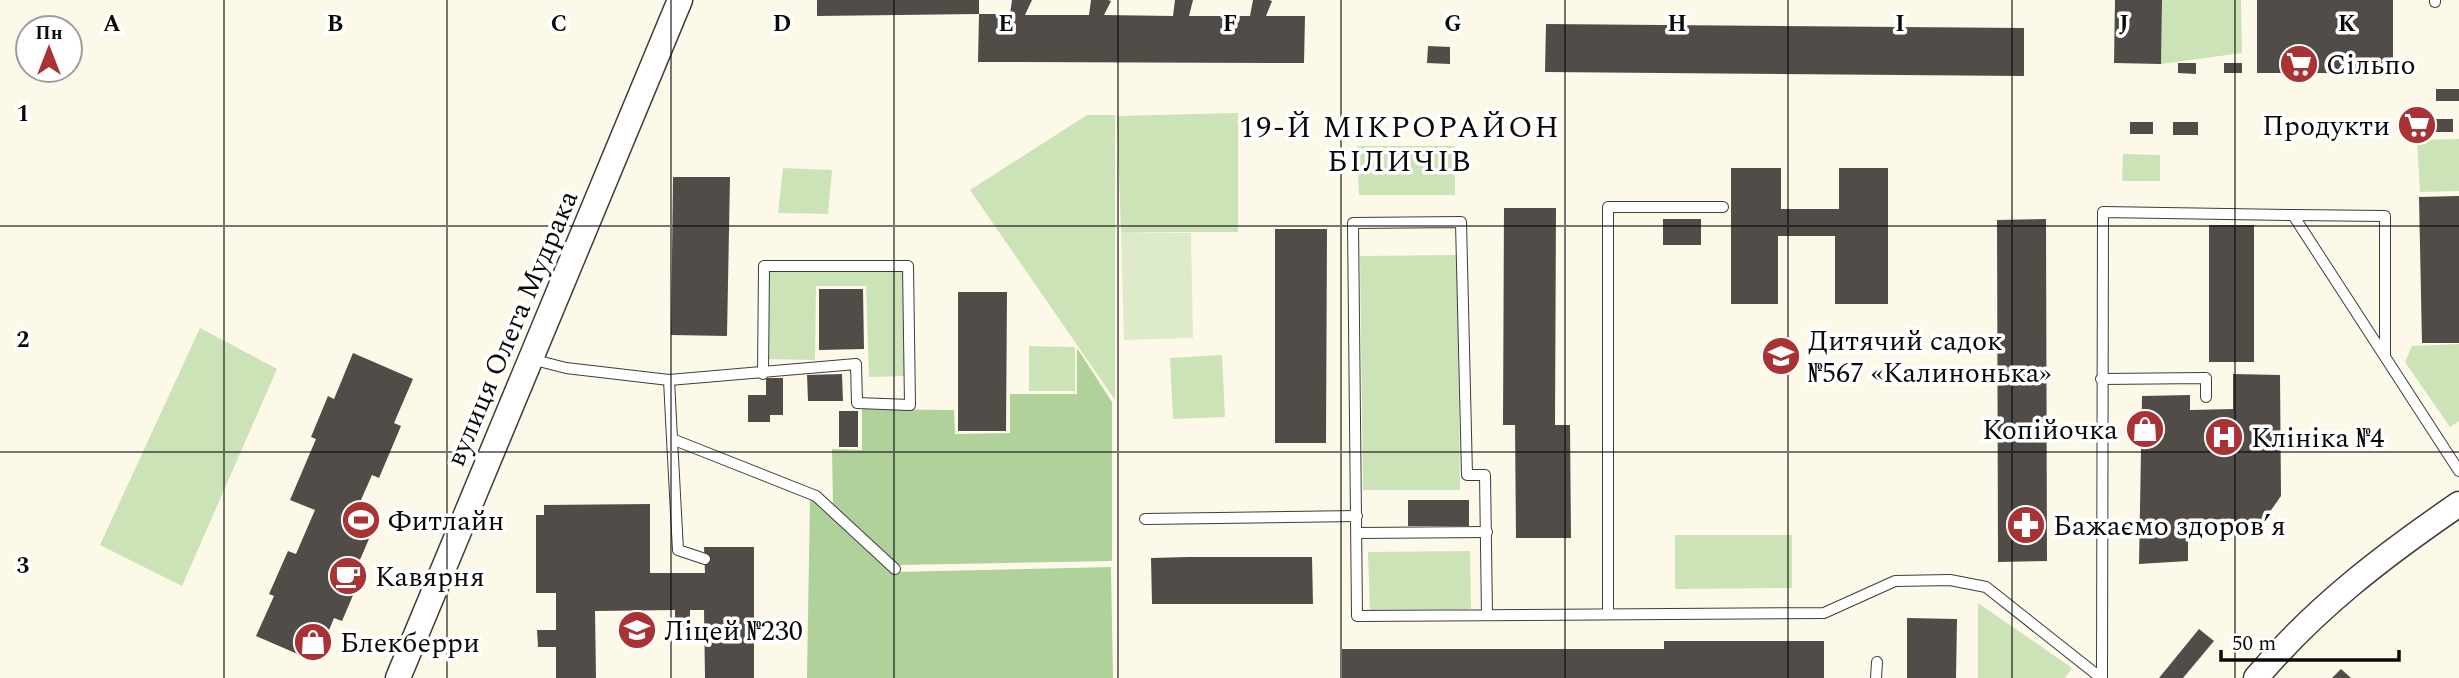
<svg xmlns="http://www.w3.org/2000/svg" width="2459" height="678" font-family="Spectral,serif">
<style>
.green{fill:#cce2b7}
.forest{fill:#b0d199}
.pitch{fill:#deebc8}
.building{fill:#514c48}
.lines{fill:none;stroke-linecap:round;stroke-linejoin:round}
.service-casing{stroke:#3d3d3d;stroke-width:12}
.tertiary-casing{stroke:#3d3d3d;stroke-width:27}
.service{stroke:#fff;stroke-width:10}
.tertiary{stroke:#fff;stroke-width:24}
.grid{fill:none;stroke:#0a0a0a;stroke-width:2;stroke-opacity:0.55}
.labels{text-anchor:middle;stroke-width:7;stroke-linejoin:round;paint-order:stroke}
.poi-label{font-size:28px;fill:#0a0a0a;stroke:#fff;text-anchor:start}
.street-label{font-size:28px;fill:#0a0a0a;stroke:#fff}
.neighbourhood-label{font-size:30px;letter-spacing:2px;fill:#0a0a0a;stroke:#fff}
.grid-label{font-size:23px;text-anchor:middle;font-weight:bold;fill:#0a0a0a;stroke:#fff;stroke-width:7;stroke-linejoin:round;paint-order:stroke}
</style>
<rect width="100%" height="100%" fill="#fdf9e9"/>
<g class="green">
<path d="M2162,0h79l1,53 -81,11z"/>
<path d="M1238,113v119h-117l-4,-116z"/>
<path d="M1087,115h28v285l-145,-210z"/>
<path d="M2459,139v52l-39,1 -3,-52z"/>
<path d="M1357,146h98v49h-96z"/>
<path d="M2123,154l37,1v26h-38z"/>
<path d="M783,168l49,2 -4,44 -50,-1z"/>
<path d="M1457,255l3,235h-97l-3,-234z"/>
<path d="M767,268l137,1v107l-35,1 -3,-91h-50l-1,74 -49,-1z"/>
<path d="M200,328l77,41 -95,217 -82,-41z"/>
<path d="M2459,344v77l-9,6 -45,-65 7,-16z"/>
<path d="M1029,346l46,1v44h-46z"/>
<path d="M1222,355l3,62 -52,2 -3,-61z"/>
<path d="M1675,535h117v53l-117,1z"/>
<path d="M1470,551l1,58 -101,1 -2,-58z"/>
<path d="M1978,603l94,65 -7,10h-87z"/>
</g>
<g class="forest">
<path d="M1077,348l35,54v159l-215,4 -64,-58 -1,-58 30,1v-41l92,1 1,24 55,-1v-39h67z"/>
<path d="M810,497l84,75 217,-5 2,111h-306z"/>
</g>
<path class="pitch" d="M1121,232l70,1 2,105 -69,2z"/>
<g class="building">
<path d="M817,0h162v14l-162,2z"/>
<path d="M1012,0h20l-7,15h64l2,-15h17l3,1 -7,14 69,1 2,-16h18l-4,16h61l3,-16h16l3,1 -6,15h39l-1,47 -326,-1 1,-48h31z"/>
<path d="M2115,0h47l-1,64 -47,-1z"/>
<rect x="2257" y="0" width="136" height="73"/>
<path d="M1546,24l478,4v48l-479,-4z"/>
<path d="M1428,46l22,1v17l-23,-1z"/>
<path d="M2178,63h18v11l-18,-1z"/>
<rect x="2224" y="63" width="18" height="10"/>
<rect x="2436" y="89" width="23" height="12"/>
<rect x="2406" y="119" width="47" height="13"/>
<rect x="2130" y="122" width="23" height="12"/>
<rect x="2173" y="122" width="25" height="13"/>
<path d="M1731,168h50v41h58v-41h49v136h-53v-68h-57v68h-47z"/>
<path d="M673,177h57l-3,159 -56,-1z"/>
<path d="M2459,196v147h-37l-3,-146z"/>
<path d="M1504,208h52l-1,217h15l1,113h-55l-1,-113h-12z"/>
<rect x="1663" y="219" width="38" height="26"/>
<path d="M2046,219l1,342 -49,1 -1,-342z"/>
<rect x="2209" y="225" width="45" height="137"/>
<path d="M1275,229h52l-1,214h-51z"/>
<path d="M819,289h44l1,60 -45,1z"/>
<path d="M958,292h49l-1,139h-48z"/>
<path d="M353,353l60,26 -19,44 7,3 -22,52 -7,-3 -15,34 21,9 -22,51 7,3 -21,49 -8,-3 -18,44 -60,-26 18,-40 -5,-2 19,-43 8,3 19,-44 -25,-10 26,-61 -5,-2 17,-41 6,3z"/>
<path d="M842,374l1,27h-35l-1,-26z"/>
<path d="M2233,374l47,1 1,121 -19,27 -26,7 -2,-11 -46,1v41l-49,3 3,-168 48,-1v15l43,-1z"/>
<path d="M766,378h17v37h-13v7h-22v-27h18z"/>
<rect x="839" y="411" width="19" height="36"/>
<rect x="1408" y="500" width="61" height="26"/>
<path d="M650,504v69h55l-1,-26h50v131h-49l-1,-68h-14v18h-15v-18l-80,1 1,67h-40v-31h-18l-1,-17h19v-37h-20v-78h8v-10z"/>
<path d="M1189,557h123l1,47h-161l-1,-46z"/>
<path d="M1907,618l50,1 -1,59h-49z"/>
<path d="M2199,629l15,12 -31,37h-24z"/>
<path d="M1664,641h160v37h-482v-29h322z"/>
<path d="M2341,669l10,9h-19z"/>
</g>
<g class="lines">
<g class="service-casing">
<g id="service">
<path d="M2435,0v2"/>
<path d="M2293,215l92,1v140"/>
<path d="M531,359l35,9 103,12 187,-16 1,39 53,2 -2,-139h-144l-1,108"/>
<path d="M2101,379l105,-1v19"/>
<path d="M669,380l3,59 144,57 79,73"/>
<path d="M672,439l6,111 27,9"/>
<path d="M1145,519l212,-3"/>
<path d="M1357,533l130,-1"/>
<path d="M1487,614l-2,-139h-18l-6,-253 -108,1 4,393 467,-3 71,-32 55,-1 36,7 115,91"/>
<path d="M1608,614v-407h115"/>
<path d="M1876,678l1,-16"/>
<path d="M2102,678l1,-466 190,3 166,256"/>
</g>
</g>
<g class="tertiary-casing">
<g id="tertiary">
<path d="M398,678l282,-678"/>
<path d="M2256,678c59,-70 127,-122 203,-174"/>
</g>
</g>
<use href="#service" class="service"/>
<use href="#tertiary" class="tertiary"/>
</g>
<path class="grid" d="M224,0v678M447,0v678M671,0v678M894,0v678M1118,0v678M1341,0v678M1565,0v678M1788,0v678M2012,0v678M2235,0v678M0,226h2459M0,452h2459"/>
<defs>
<g id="supermarket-disc" transform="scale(2.0125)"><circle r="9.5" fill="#a93234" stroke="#fff"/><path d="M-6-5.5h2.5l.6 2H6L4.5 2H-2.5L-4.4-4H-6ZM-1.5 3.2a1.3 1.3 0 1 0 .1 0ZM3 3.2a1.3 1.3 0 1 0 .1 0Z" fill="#fff"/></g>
<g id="school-disc" transform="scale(2.0125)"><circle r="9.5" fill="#a93234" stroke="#fff"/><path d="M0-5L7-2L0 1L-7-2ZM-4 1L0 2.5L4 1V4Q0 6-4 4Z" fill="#fff"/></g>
<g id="shop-disc" transform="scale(2.0125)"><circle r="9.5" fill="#a93234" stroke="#fff"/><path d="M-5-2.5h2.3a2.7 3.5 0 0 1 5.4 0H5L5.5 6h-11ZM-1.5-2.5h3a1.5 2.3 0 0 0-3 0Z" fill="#fff"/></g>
<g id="hospital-disc" transform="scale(2.0125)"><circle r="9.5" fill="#a93234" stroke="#fff"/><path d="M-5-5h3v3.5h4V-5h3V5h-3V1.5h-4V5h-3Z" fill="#fff"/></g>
<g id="stadium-disc" transform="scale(2.0125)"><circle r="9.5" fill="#a93234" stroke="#fff"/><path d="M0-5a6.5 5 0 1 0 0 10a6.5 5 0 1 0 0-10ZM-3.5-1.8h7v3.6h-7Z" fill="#fff"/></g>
<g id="pharmacy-disc" transform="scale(2.0125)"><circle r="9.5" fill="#a93234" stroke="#fff"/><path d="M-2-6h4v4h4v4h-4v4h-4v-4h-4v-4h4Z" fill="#fff"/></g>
<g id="cafe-disc" transform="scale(2.0125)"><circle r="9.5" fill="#a93234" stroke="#fff"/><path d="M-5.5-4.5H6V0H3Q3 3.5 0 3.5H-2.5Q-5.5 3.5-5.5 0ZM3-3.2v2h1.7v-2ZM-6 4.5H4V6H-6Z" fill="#fff"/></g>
</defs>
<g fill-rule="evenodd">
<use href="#supermarket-disc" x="2299" y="64"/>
<use href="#supermarket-disc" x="2417" y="125"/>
<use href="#school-disc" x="1781" y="356"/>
<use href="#shop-disc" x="2145" y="429"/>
<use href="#hospital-disc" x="2224" y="437"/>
<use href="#stadium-disc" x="361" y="520"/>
<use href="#pharmacy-disc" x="2026" y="525"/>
<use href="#cafe-disc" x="348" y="576"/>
<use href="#school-disc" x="637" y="630"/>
<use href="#shop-disc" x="313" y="642"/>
</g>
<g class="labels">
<g class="poi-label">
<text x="2326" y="74">Сільпо</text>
<text x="2390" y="135" text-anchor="end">Продукти</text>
<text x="1808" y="350">Дитячий садок<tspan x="1808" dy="32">№567 «Калинонька»</tspan></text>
<text x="2118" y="439" text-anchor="end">Копійочка</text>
<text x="2251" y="447">Клініка №4</text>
<text x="388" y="530">Фитлайн</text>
<text x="2053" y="535">Бажаємо здоровʼя</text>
<text x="375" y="586">Кавярня</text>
<text x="664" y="640">Ліцей №230</text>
<text x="340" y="652">Блекберри</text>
</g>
<g class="street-label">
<text transform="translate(511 328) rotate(-67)" y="10">вулиця Олега Мудрака</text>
</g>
<g class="neighbourhood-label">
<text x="1400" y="137">19-Й МІКРОРАЙОН<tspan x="1400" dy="34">БІЛИЧІВ</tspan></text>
</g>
</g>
<g class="grid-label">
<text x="112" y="31">A</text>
<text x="335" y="31">B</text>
<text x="559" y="31">C</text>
<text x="782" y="31">D</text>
<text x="1006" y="31">E</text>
<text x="1230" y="31">F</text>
<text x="1453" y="31">G</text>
<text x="1677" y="31">H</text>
<text x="1900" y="31">I</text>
<text x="2124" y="31">J</text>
<text x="2347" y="31">K</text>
<text x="23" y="121">1</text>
<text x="23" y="347">2</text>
<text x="23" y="573">3</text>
</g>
<g transform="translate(49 49)"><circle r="33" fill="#ffffff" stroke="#9d9d9d" stroke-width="2"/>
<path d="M0-5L12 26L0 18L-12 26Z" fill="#a93234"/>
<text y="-10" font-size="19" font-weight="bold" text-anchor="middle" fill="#0a0a0a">Пн</text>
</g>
<path d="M2221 650v10h178v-10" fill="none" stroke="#0a0a0a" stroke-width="3.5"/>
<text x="2232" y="650" font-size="21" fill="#0a0a0a" stroke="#ffffff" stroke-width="5" paint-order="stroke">50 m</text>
</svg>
